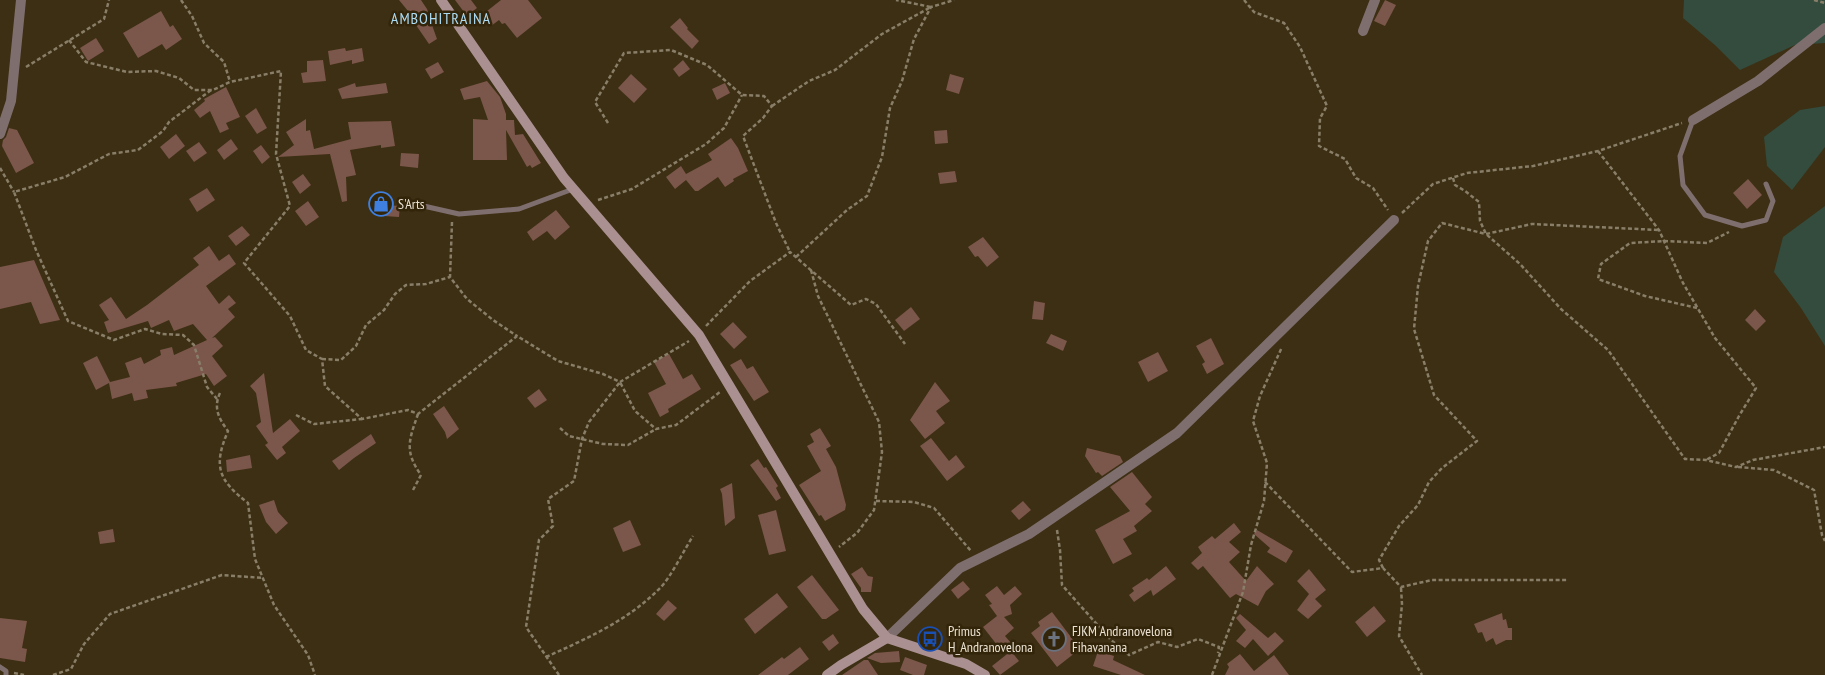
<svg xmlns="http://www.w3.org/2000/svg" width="1825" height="675" font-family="'PT Sans Narrow',sans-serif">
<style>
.green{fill:#334c3d}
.building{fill:#7b564a}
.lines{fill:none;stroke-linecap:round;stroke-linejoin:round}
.path{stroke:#897e68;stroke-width:2.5;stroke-dasharray:4 2.5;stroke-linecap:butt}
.lane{stroke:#7f6e6e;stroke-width:5}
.street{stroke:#7f6e6e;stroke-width:10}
.secondary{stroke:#aa9090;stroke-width:10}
.labels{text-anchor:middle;stroke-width:5;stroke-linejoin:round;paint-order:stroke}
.poi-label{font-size:14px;fill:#ebe2d3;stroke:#322509;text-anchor:start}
.quarter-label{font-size:16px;letter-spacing:1px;fill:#acdbf4;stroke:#322509}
</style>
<rect width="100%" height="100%" fill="#3c2f14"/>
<g class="green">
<path d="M1684,0h141v43l-30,2 -55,25 -24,-24 -33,-28z"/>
<path d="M1825,106v41l-33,43 -25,-24 -3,-29 36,-27z"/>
<path d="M1825,206v140l-24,-38 -27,-36 9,-35z"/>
</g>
<g class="building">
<path d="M399,0h22l6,9 2,6 -2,2 5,8 5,14 -8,5 -22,-32 1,-1z"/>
<path d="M455,0h16l6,8 -10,8z"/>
<path d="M501,0h27l14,18 -25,20 -12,-15 -3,1 -3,-4 -8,6 -9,-11z"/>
<path d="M1385,0l11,5 -11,21 -11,-5z"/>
<path d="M161,11l9,16 3,-2 9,14 -16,11 -4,-6 -24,14 -15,-25z"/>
<path d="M680,18l8,10 -1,1 12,12 -7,8 -22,-22z"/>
<path d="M96,38l8,13 -16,10 -8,-13z"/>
<path d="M345,48l1,3 16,-3 2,13 -12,3v-4l-22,5 -2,-14z"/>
<path d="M323,60l3,21 -23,2 -2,-10 6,-1v-11z"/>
<path d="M683,60l7,9 -11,8 -6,-8z"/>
<path d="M438,62l6,10 -13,7 -6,-10z"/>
<path d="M631,74l16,15 -13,14 -16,-15z"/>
<path d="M950,74l14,4 -5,16 -13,-4z"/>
<path d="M487,81l13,16 6,17v6h8l1,15 8,-1 18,29 -9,5 -2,-3 -3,2 -21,-37 1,30h-34v-41l15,1 -8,-23 -16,3 -4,-11z"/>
<path d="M355,83l1,4 30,-4 2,10 -46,6 -4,-10z"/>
<path d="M725,83l5,10 -13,7 -5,-11z"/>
<path d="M226,87l14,30 -14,6 3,6 -9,4 -10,-22 -10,7 -6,-8 11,-9 -1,-2z"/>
<path d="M256,108l11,20 -10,6 -12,-18z"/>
<path d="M306,119v12l4,-1 4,19 37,-10 -3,-17 43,-1 4,25 -14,2v-3l-31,5 6,25 -10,2 1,24 -5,1 -12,-48 -52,3 16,-12 -8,-13z"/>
<path d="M9,128l8,2 17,33 -18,10 -14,-27 1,-6 3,-3z"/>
<path d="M947,130l1,13 -13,1 -1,-13z"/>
<path d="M176,134l9,12 -16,13 -9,-12z"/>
<path d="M731,138l7,10 10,23 -15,8 1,2 -9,6 -7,-10 -20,14h-3l-9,-11 -11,9 -9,-12 15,-11 5,8 26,-14 -4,-6z"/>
<path d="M231,139l7,10 -14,11 -7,-10z"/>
<path d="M199,142l8,11 -13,9 -8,-11z"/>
<path d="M261,145l9,12 -8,7 -9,-13z"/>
<path d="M401,153l18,1 -1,14 -18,-2z"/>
<path d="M955,171l2,11 -17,2 -2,-11z"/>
<path d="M303,174l8,11 -11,9 -8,-12z"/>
<path d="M1748,179l14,16 -15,14 -14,-16z"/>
<path d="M207,188l8,12 -18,12 -8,-13z"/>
<path d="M308,201l11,16 -13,9 -11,-15z"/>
<path d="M385,205l15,1 -1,11 -15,-1z"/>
<path d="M556,210l14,17 -15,13 -8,-9 -14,10 -6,-9z"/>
<path d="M242,226l8,9 -14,11 -8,-10z"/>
<path d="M983,237l16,20 -12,10 -9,-11 -3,1 -7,-10z"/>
<path d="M209,246l10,15 10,-7 7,10 -30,22 13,18 10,-9 7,8 -8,6 7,8 -23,21 3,-1 8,9 -11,10 15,20 -13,10 -8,-12 -30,9 1,3 -31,4 2,8 -14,3 -2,-8 -20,6 -3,-16 -13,7 -13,-27 14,-7 13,26 20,-5 -5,-14 16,-6 3,7 17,-9 -1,-5 12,-3 2,8 33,-15 -14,-16 -19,7 -5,-11 -18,8 -3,-7 -40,12 -4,-11 5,-2 -10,-15 12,-8 15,22 21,-14 52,-40 -6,-7z"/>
<path d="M34,260l26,60 -20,4 -9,-22 -31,7v-42z"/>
<path d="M1034,301l11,2 -2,17 -11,-1z"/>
<path d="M911,307l9,12 -16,12 -9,-11z"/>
<path d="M1755,309l11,12 -10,10 -11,-11z"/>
<path d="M733,322l14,15 -13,12 -14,-15z"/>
<path d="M1051,334l16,7 -4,10 -17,-8z"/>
<path d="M1211,338l13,26 -17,10 -5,-10 3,-2 -9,-16z"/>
<path d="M1158,352l10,19 -20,11 -10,-20z"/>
<path d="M669,354l14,25 9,-5 9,15 -33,20 1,3 -9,5 -12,-24 18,-9 -12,-22z"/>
<path d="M741,359l6,10 6,-3 16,26 -15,9 -24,-36z"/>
<path d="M264,373l9,60 17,-14 10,12 -18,16 4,6 -9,7 -12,-15 3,-2 -12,-17 5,-4 -5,-29 -6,-7z"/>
<path d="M935,382l15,19 -14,10 9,12 -20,16 -15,-19z"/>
<path d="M539,389l8,11 -12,8 -8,-10z"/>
<path d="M444,406l15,23 -12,10 -2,-7 -12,-18z"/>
<path d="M820,428l11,18 -5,3 10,18 10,38 -1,5 -20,11 -4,-6 -2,1 -20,-31 22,-14 -14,-25 7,-4 -4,-8z"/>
<path d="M371,434l5,9 -22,15 -15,12 -7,-9z"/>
<path d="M931,438l18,23 7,-6 9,12 -18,14 -27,-35z"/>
<path d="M1087,448l33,8 3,6 -21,14 -4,-4 -2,1 -11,-17z"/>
<path d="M250,455l2,13 -25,4 -1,-12z"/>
<path d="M758,459l6,9 2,-1 12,19 -2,2 5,10 -5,3 -26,-36z"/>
<path d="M1132,472l20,25 -7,7 7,7 -18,15 3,5 -14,8 9,15 -19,10 -18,-34 35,-19 -20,-24z"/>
<path d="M732,483l3,35 -10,8 -3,-32 -2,-5z"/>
<path d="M274,500l4,12 10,11 -12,11 -10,-12 -7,-17z"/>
<path d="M1023,501l8,9 -12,10 -8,-9z"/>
<path d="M776,510l10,41 -17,4 -11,-40z"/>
<path d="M630,520l11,25 -18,7 -10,-24z"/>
<path d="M1234,523l7,9 -12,10 11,10 -11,10 17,19 11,-15 17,18 -8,7 -8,15 -22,-12 -6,4 -27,-32 -5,4 -7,-7 11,-10 -4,-6 14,-11 3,3z"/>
<path d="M113,529l2,13 -15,2 -2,-12z"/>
<path d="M1257,530l36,21 -7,12 -19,-11 3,-4 -16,-14z"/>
<path d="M1166,566l10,13 -23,17 -2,-6 -17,12 -5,-7 5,-4 -2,-3 15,-10 2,2z"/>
<path d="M862,567l6,9 5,1 -2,15h-10v-4l-10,-14z"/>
<path d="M1309,569l17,21 -11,9 7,7 -14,13 -11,-9 12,-16 -12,-13z"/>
<path d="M812,575l27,35 -13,9h-4l-25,-32z"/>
<path d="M963,581l7,8 -12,10 -7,-9z"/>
<path d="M997,586l7,9 11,-9 7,8 -12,11 2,9 -8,3 10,11 -9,8 6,7 -10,7 -18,-23 14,-11 -8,-11 3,-1 -7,-9z"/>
<path d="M777,593l11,14 -33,27 -11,-15z"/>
<path d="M668,600l9,8 -13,13 -8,-7z"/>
<path d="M1374,606l12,15 -19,16 -12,-15z"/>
<path d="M1052,612l28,37 -23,18 -26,-34 9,-7 -2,-4z"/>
<path d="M1502,613l1,7 3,-1 2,9h4v12h-6l-10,5 -3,-7 -7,4 -4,-10 -4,1 -4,-9z"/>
<path d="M1240,614l28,24 7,-6 9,9 -16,15 -15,-17 -8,9 -9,-7 10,-11 -10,-12z"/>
<path d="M0,618l27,3 -5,27 5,1 -2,13 -25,-4z"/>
<path d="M833,634l6,9 -10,8 -7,-9z"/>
<path d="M800,647l9,12 -21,16h-30l24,-18 2,2z"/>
<path d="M899,651l1,11 -19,1 -14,-5 8,-5z"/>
<path d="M1011,651l8,10 -19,14 -8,-9z"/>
<path d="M1098,651l16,5 -1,4 32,15h-24l-28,-9z"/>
<path d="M1240,654l14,17 20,-16 15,20h-64l4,-8 -2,-3z"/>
<path d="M905,657l22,8 -3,10h-11l-13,-5z"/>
<path d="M864,660h4l10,15h-36z"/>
</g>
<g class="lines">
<g class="path">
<path d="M181,0l11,16 12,27 20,19 6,20"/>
<path d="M1244,0l10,12 30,11 16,24 27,59 -7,12 -1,28 26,13 11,19 17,10 15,22"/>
<path d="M1814,0l11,3"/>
<path d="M69,40l17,22 41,10 29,-1 23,7 15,12h19l17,-8 51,-11 -5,83 14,52 -46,57 46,53 16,34 16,9 3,27 37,33 46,-9 10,4 99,-78 41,25 45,13 17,8 69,-41"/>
<path d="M26,67l78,-48 5,-19"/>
<path d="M211,90l-42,32 -6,9 -25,19 -29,4 -44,23 -51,15 22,58 32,71 46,19 31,-11 17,5 21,1 11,10 13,42 10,12"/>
<path d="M772,106l37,-25 26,-11 47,-36 49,-27 -35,-7"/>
<path d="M608,123l-13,-21 29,-49 47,-3 36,15 35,30 22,1 8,10 -9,12 -20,18 33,87 14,29"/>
<path d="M1598,151l61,79 24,53 32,55 41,50 -17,28 -20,37 -13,7"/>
<path d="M0,168l14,24"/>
<path d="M1453,178l2,7 10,6 14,11 1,19 6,13 34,30 41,45 47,41 77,109 21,1 30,7 17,-7 72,-13"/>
<path d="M598,200l34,-11 74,-45 18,-16 18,-33"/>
<path d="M1402,213l31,-29 34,-11 66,-7 65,-15 84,-28"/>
<path d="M452,222l-2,55 17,22 26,21 24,16"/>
<path d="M796,257l51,-47 20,-14 15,-39 8,-49 12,-27 12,-42 17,-32 23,-7"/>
<path d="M811,270l7,26 61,126 3,30 -8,58 -17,23 -18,14"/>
<path d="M1697,308l-52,-12 -47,-17 3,-15 29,-21 34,-2 43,2 22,-11"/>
<path d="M706,326l44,-45 40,-29 61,53 15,-6 10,5 29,40"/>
<path d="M322,359l19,1 15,-14 10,-21 18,-15 11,-16 11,-9 20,-1 24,-7"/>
<path d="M220,393c-7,15 -1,26 8,38 -15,35 -10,49 20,72l7,56 19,46 34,50 7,20"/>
<path d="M296,415l18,9 48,-5"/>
<path d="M560,428l9,8 34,8 25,1 28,-16"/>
<path d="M1738,467l36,3 40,20 8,45 3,6"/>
<path d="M1265,482l87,90 31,-4 18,19 31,-7h136"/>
<path d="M413,490l8,-15c-17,-24 -12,-35 -3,-61"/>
<path d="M876,501l38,1 20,6 37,43"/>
<path d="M1057,530l3,20 2,35 48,54 19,16 29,-13 19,5 21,-8 21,8 -1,6"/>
<path d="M1383,568l-4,-8 20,-34 19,-21 11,-23 13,-14 35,-27 -43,-46 -20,-66 4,-43 10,-45 14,-18 44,11 46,-10 127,6"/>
<path d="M1401,588l1,16 -3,32 23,39"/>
<path d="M546,657c40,-18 83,-37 114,-69 11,-11 24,-38 33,-52"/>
<path d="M14,673l10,2"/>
<path d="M53,675l18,-6 13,-25 26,-30 112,-39 41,3"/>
<path d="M559,675l-33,-48 13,-87 14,-14 -5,-27 26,-18 8,-42 7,-17 31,-40 15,29 21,18 20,-4 44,-33"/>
<path d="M1212,675l31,-83 8,-47 13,-44 3,-38 -14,-42 7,-25 22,-49"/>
</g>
<g class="lane">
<path d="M1693,120l-13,36 3,29 22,30 37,11 24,-6 7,-19 -7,-17"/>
<path d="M406,202l53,12 60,-5 54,-20"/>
<path d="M0,667l6,4v4"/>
</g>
<g class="street">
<path d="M1363,31l12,-31"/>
<path d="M1693,120l65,-39 67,-53"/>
<path d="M0,134l11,-33 10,-101"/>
<path d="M887,638l73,-70 69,-34 148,-101 217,-213"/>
</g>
<g class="secondary">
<path d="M441,0l123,178 135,157 164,274 24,29 79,26 19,11"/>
<path d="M827,675l14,-10 46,-27"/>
</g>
</g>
<defs>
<g id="shop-ring" transform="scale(1.25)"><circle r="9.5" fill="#322509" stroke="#3f7fe0" stroke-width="1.5"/><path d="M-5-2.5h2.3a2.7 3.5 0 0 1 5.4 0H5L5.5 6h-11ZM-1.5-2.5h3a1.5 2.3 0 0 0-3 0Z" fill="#3f7fe0"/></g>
<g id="bus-ring" transform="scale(1.25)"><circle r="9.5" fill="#322509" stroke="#1a4fb4" stroke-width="1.5"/><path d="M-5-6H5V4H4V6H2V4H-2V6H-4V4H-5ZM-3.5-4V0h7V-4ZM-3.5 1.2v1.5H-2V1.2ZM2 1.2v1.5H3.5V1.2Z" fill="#1a4fb4"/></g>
<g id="church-ring" transform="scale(1.25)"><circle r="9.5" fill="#322509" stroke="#6b7280" stroke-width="1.5"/><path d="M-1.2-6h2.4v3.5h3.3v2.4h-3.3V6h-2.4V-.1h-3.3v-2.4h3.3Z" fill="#6b7280"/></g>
</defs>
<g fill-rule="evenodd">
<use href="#shop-ring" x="381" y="204"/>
<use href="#bus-ring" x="930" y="639"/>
<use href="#church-ring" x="1054" y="639"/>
</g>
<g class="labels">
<g class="poi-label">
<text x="398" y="209">S'Arts</text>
<text x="948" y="636">Primus<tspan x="948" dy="16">H_Andranovelona</tspan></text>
<text x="1072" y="636">FJKM Andranovelona<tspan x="1072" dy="16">Fihavanana</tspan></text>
</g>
<g class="quarter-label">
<text x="441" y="24">AMBOHITRAINA</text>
</g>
</g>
</svg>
